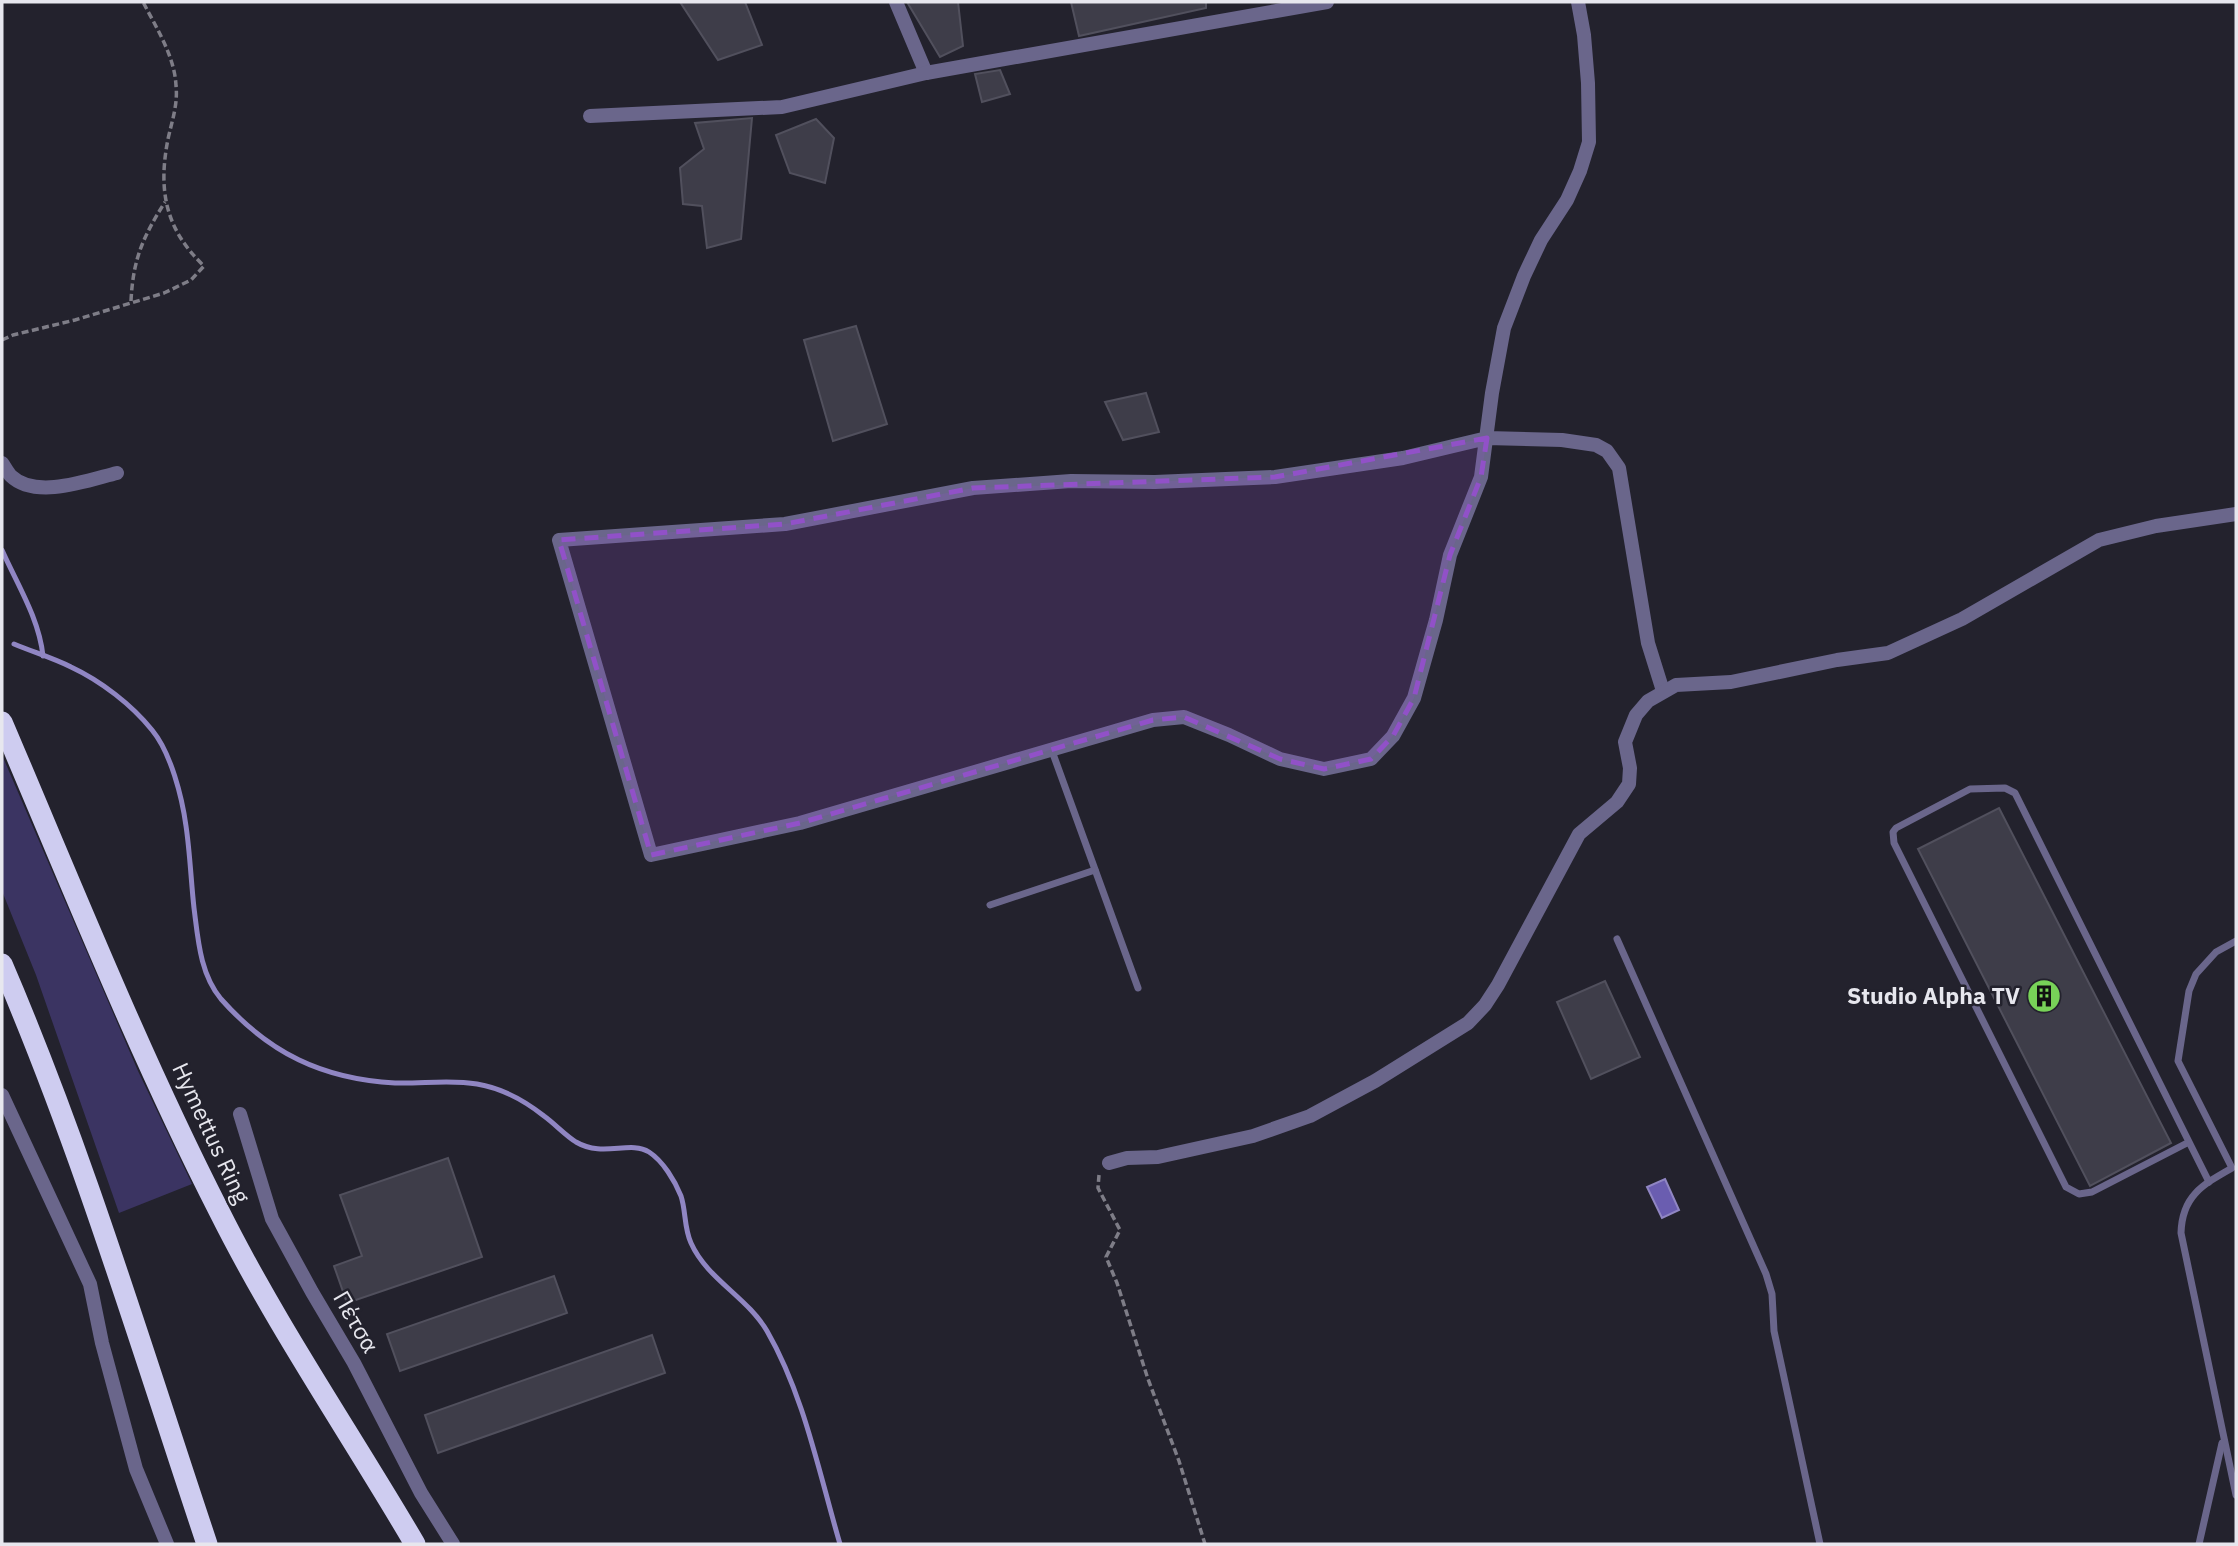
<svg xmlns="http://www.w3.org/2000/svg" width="2238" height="1546" font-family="'IBM Plex Sans',sans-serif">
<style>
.green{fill:#3b3462}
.water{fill:#6a5db0;stroke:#9086c3;stroke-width:2}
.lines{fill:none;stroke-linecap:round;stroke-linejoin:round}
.stream{stroke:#9086c3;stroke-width:5}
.building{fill:#3e3d49;stroke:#51505d;stroke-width:2}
.path{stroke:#7e7d87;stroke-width:3.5;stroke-dasharray:7 3.5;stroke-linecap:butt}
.service{stroke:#6a668b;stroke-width:7}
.minor{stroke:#6a668b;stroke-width:14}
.motorway{stroke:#ceccf0;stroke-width:21}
.marked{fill:#9151c8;fill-opacity:0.2;stroke:#9151c8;stroke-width:5;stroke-dasharray:14 9;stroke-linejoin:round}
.labels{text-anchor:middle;stroke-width:5;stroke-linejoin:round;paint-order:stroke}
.poi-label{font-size:23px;font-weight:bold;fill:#e7e7ee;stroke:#23222d;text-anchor:end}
.street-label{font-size:23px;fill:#e7e7ee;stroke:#23222d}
</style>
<rect width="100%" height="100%" fill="#23222d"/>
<path class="green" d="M2,755l136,316 54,113 -73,29 -83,-238 -34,-84z"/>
<path class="water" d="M1665,1179l14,31 -17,8 -15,-31z"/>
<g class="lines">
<g class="stream">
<path d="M2,550c15,34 37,68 41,106"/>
<path d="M14,644c19,8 39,14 57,23 30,14 61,38 81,63 19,23 30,67 34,96 4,27 5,55 8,82 4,31 6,66 27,91 48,54 101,80 174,84 27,1 54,-4 82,1 24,4 48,17 67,32 11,8 21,19 32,26 27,16 54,-2 73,10 14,9 26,29 32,44 5,15 3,32 10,47 16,36 56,54 76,88 37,64 52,142 73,213"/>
</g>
</g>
<g class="building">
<path d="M680,2h65l17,43 -44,15z"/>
<path d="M907,2h51l5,44 -23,11z"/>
<path d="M1071,2h135v6l-127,28z"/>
<path d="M1000,70l10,24 -28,8 -7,-28z"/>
<path d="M752,118l-11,121 -34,9 -5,-42 -19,-2 -3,-36 24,-19 -9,-26z"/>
<path d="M816,119l18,19 -9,45 -35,-10 -14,-38z"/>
<path d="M856,326l31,98 -54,17 -29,-101z"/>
<path d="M1146,393l13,39 -36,8 -18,-38z"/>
<path d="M1999,808l172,335 -81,43 -172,-337z"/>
<path d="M1605,981l35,76 -49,22 -34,-77z"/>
<path d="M448,1158l34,99 -135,46 -13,-37 28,-10 -22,-61z"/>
<path d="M554,1276l13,37 -167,58 -13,-37z"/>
<path d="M652,1335l13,38 -227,80 -13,-38z"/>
</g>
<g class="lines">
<g class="path">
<path d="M131,301c2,-42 12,-64 34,-99"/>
<path d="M2,340l11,-5 62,-15 89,-27 27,-13 13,-14c-39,-37 -46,-76 -36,-127 4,-18 10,-35 8,-53 -1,-29 -20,-59 -33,-84"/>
<path d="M1099,1175l-1,13 22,42 -14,27 11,26 31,96 31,82 26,83"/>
</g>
<g class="service">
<path d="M1052,751l86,237"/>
<path d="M990,905l105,-35"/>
<path d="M1617,939l149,335 6,20 2,37 46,213"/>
<path d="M2236,941l-20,11 -20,22 -7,17 -11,70 54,107c-30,17 -50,28 -51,65l55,262"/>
<path d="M2189,1142l-97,50 -13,2 -13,-7 -172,-344 -1,-11 3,-4 74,-39 35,-1 10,5 194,389"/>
<path d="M2199,1544l23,-101"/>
</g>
<g class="minor">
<path d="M896,2l30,71"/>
<path d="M1578,2l6,33 4,48 1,59 -9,29 -13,29 -26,40 -17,36 -20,52 -12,65 -11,84 -31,78 -14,65 -22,78 -21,38 -22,23 -47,10 -44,-10 -51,-24 -45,-18 -31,3 -353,103 -149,32 -92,-315 226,-16 188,-36 98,-7 84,1 120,-5 128,-19 84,-20 75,2 34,5 11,6 12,17 29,175 15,48"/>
<path d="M590,116l192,-9 144,-34 401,-71"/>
<path d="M2,463c3,4 6,10 9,13 25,24 78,4 106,-3"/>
<path d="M2,1095l88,189 12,59 34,126 31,75"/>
<path d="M240,1114l32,105 40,73 42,71 67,130 32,51"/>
<path d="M1109,1163l18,-5 31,-1 95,-21 57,-20 65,-35 93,-58 17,-18 13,-20 81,-151 38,-32 12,-18 1,-16 -5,-26 11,-27 12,-14 28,-16 55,-3 106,-22 51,-7 74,-34 137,-79 57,-14 80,-12"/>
</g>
<g class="motorway">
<path d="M2,722c70,164 136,330 217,489 58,116 131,222 196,333"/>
<path d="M2,964c81,188 140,386 205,580"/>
</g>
</g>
<path class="marked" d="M1487,438l-6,39 -31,78 -36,143 -21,38 -22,23 -47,10 -44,-10 -96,-42 -31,3 -353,103 -149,32 -92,-315 226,-16 188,-36 302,-11z"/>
<defs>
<g id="building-disc" transform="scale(1.75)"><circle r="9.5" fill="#78d258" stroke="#23222d"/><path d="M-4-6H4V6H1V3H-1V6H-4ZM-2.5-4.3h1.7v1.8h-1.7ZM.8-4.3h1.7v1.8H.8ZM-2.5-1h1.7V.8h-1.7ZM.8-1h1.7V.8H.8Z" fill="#111"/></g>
</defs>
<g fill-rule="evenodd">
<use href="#building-disc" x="2044" y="996"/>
</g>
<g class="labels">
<g class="poi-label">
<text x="2020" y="1004">Studio Alpha TV</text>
</g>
<g class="street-label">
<text transform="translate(211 1133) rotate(65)" y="8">Hymettus Ring</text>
<text transform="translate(356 1322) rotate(60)" y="8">Πέτσα</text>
</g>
</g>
<rect width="2238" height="1546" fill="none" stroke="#e7e7ee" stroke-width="7"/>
</svg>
